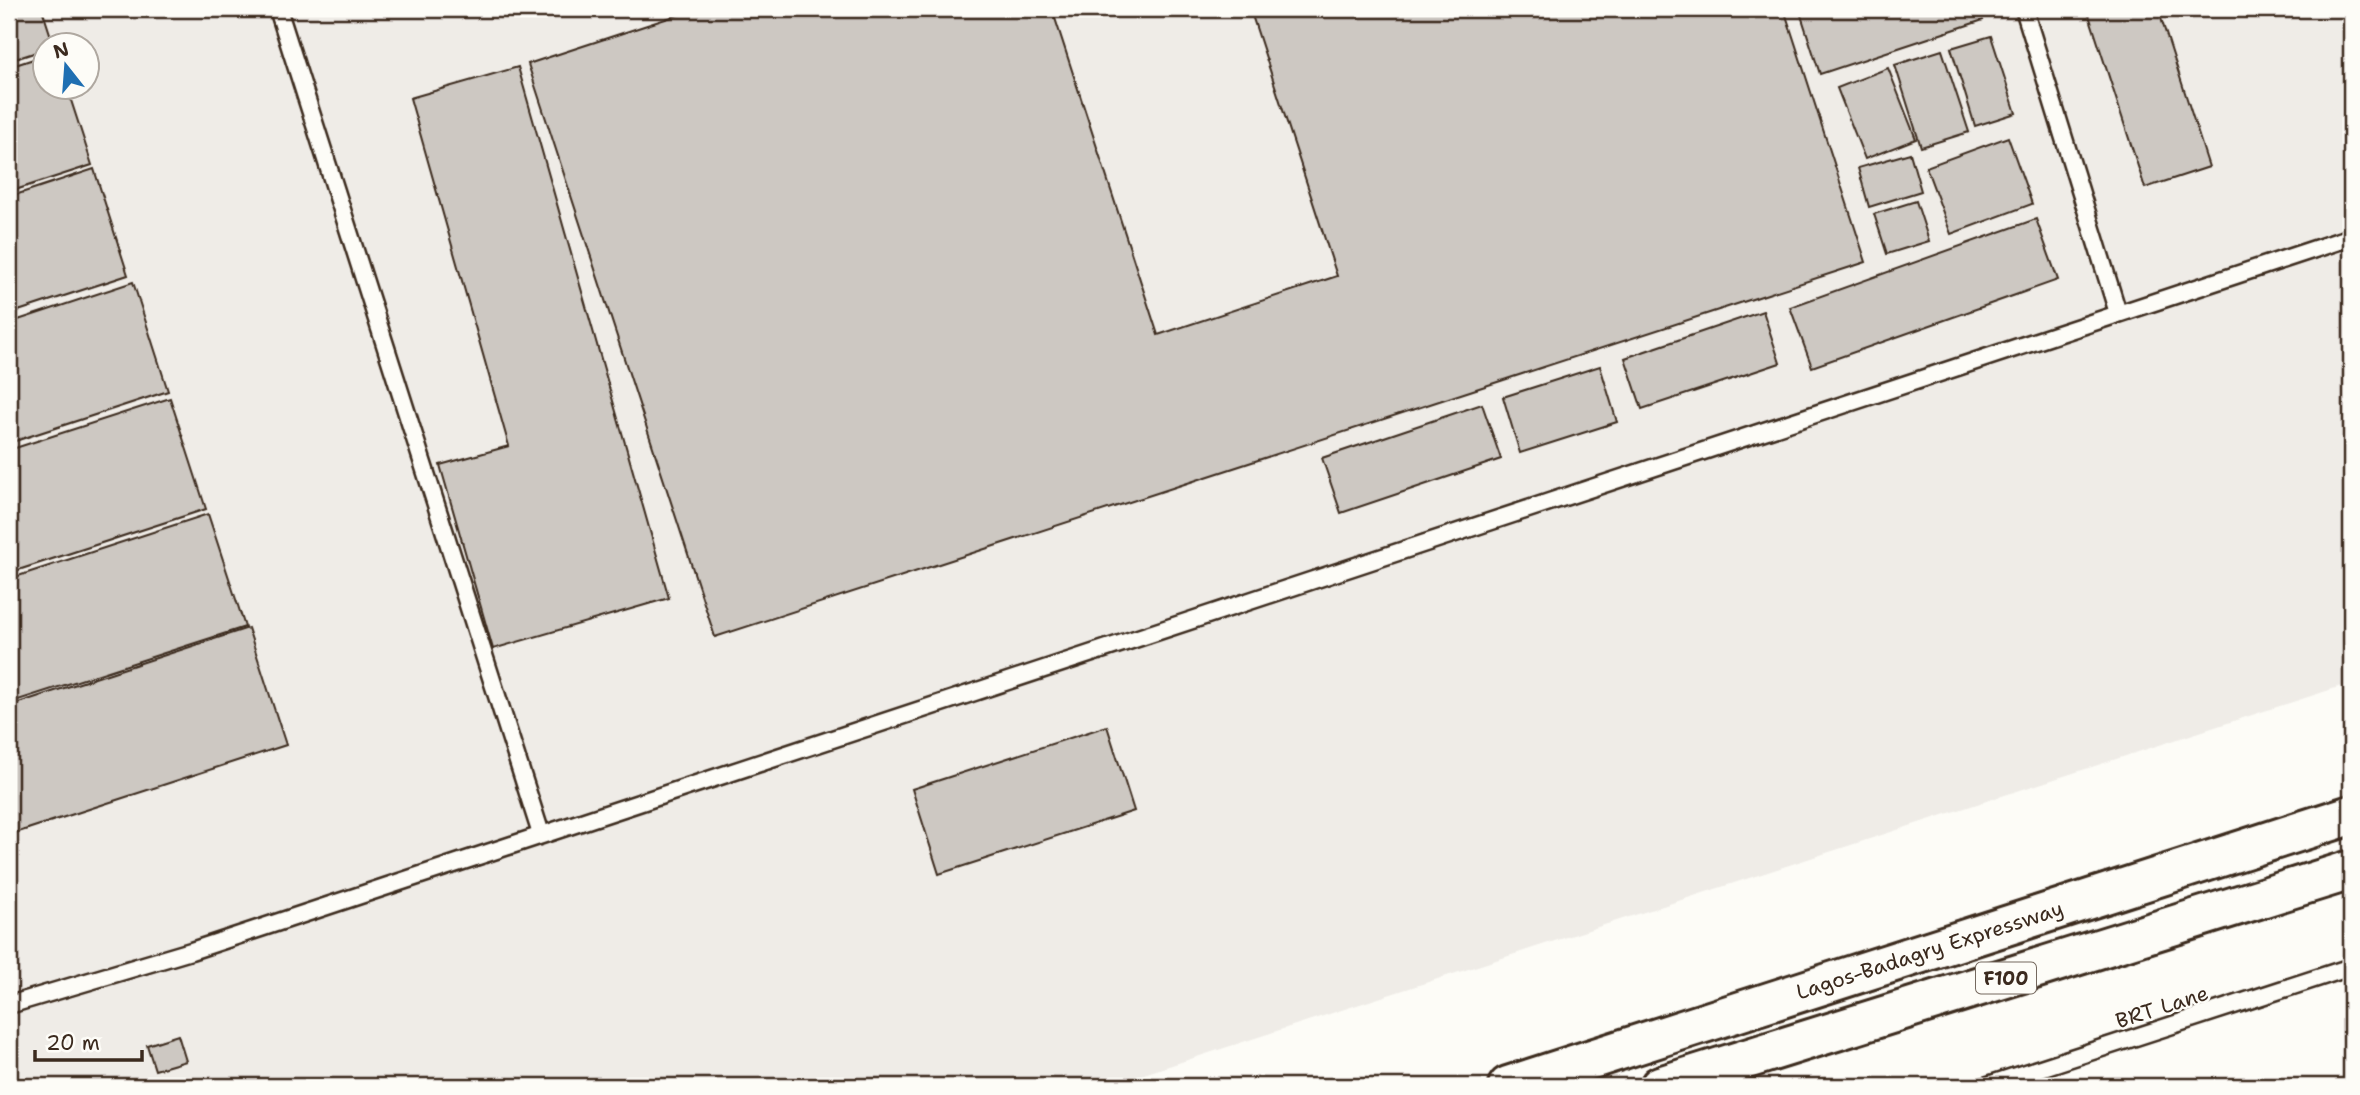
<svg xmlns="http://www.w3.org/2000/svg" width="2360" height="1095" font-family="'Shantell Sans',sans-serif">
<style>
.built{fill:#efece7;fill-rule:evenodd}
.building{fill:#cdc8c2;stroke:#3b2a1e;stroke-width:2}
.lines{fill:none;stroke-linecap:round;stroke-linejoin:round}
.lane-casing{stroke:#3b2a1e;stroke-width:21}
.primary-casing{stroke:#3b2a1e;stroke-width:44}
.highway-casing{stroke:#3b2a1e;stroke-width:44}
.lane{stroke:#fdfcf7;stroke-width:16}
.primary{stroke:#fdfcf7;stroke-width:38}
.highway{stroke:#fdfcf7;stroke-width:38}
.labels{text-anchor:middle;stroke-width:5;stroke-linejoin:round;paint-order:stroke}
.shield{fill:#fdfcf7;stroke:#75695f;stroke-width:2}
.shield-label{font-size:19px;font-weight:bold;fill:#3b2a1e}
.street-label{font-size:21px;fill:#3b2a1e;stroke:#fdfcf7}
</style>
<rect width="100%" height="100%" fill="#fdfcf7"/>
<filter id="ink" filterUnits="userSpaceOnUse"><feTurbulence type="fractalNoise" baseFrequency=".0143" numOctaves="2"/><feDisplacementMap in="SourceGraphic" scale="14" xChannelSelector="R" yChannelSelector="G"/><feConvolveMatrix kernelMatrix="1 2 1 2 8 2 1 2 1" color-interpolation-filters="sRGB"/></filter>
<g filter="url(#ink)">
<path class="built" d="M9,9h2342v674l-1244,403h-1098zM46,46h42v42h-42z"/>
<g class="building">
<path d="M9,9h33l12,37h-8v3l-37,12z"/>
<path d="M696,9h356l106,326 179,-59 -87,-267h534l82,253 -1151,375 -187,-573z"/>
<path d="M1799,9h180l4,11 -163,54z"/>
<path d="M2087,9h71l51,158 -64,21z"/>
<path d="M1991,36l25,77 -41,13 -24,-78z"/>
<path d="M1942,50l27,82 -48,15 -26,-82z"/>
<path d="M46,55v33h21l25,77 -83,27v-125z"/>
<path d="M518,67l151,531 -176,51 -53,-184 69,-19 -99,-348z"/>
<path d="M1888,68l28,71 -51,20 -28,-71z"/>
<path d="M2008,137l24,67 -81,30 -25,-67z"/>
<path d="M1910,153l11,38 -52,16 -11,-39z"/>
<path d="M94,169l34,106 -119,39v-117z"/>
<path d="M1916,201l13,40 -42,13 -13,-40z"/>
<path d="M2036,219l22,61 -246,87 -22,-60z"/>
<path d="M133,282l35,109 -159,52v-120z"/>
<path d="M1763,311l17,52 -138,46 -17,-51z"/>
<path d="M1600,366l17,56 -97,31 -17,-56z"/>
<path d="M170,398l36,111 -197,64v-123z"/>
<path d="M1482,404l19,55 -160,54 -19,-55z"/>
<path d="M208,514l37,113 -236,76v-124z"/>
<path d="M248,628l38,117 -277,90v-129z"/>
<path d="M1107,726l27,85 -195,63 -27,-85z"/>
<path d="M178,1035l8,26 -31,9 -8,-25z"/>
</g>
<g class="lines">
<g class="lane-casing">
<g id="lane">
<path d="M278,9l263,825"/>
<path d="M2024,9l94,304"/>
<path d="M9,1005l182,-54 2160,-714"/>
<path d="M1985,1086l366,-119"/>
</g>
</g>
<g class="primary-casing">
<g id="primary">
<path id="s1" d="M1508,1086l843,-271"/>
</g>
</g>
<g class="highway-casing">
<path id="highway" d="M1660,1086l691,-216"/>
</g>
<use href="#lane" class="lane"/>
<use href="#primary" class="primary"/>
<use href="#highway" class="highway"/>
</g>
</g>
<g class="labels">
<rect class="shield" x="1976" y="962.5" width="60" height="31" rx="5"/>
<g class="shield-label">
<text x="2006" y="985">F100</text>
</g>
<g class="street-label">
<text dy="7" stroke="none"><textPath href="#s1" startOffset="443">Lagos-Badagry Expressway</textPath></text>
<text transform="translate(2162 1007) rotate(-18)" y="7">BRT Lane</text>
</g>
</g>
<rect width="2360" height="1095" fill="none" stroke="#fdfcf7" stroke-width="35"/>
<rect x="18" y="18" width="2325" height="1060" fill="none" stroke="#3b2a1e" stroke-width="2.5" filter="url(#ink)"/>
<g transform="translate(66 66) rotate(343)"><circle r="33" fill="#fdfcf7" stroke="#afa8a0" stroke-width="2"/>
<path d="M0-5L12 26L0 18L-12 26Z" fill="#1f6fb2"/>
<text y="-10" font-size="19" font-weight="bold" text-anchor="middle" fill="#3b2a1e">N</text>
</g>
<path d="M35 1050v10h107v-10" fill="none" stroke="#3b2a1e" stroke-width="3.5"/>
<text x="46" y="1050" font-size="21" fill="#3b2a1e" stroke="#fdfcf7" stroke-width="5" paint-order="stroke">20 m</text>
</svg>
